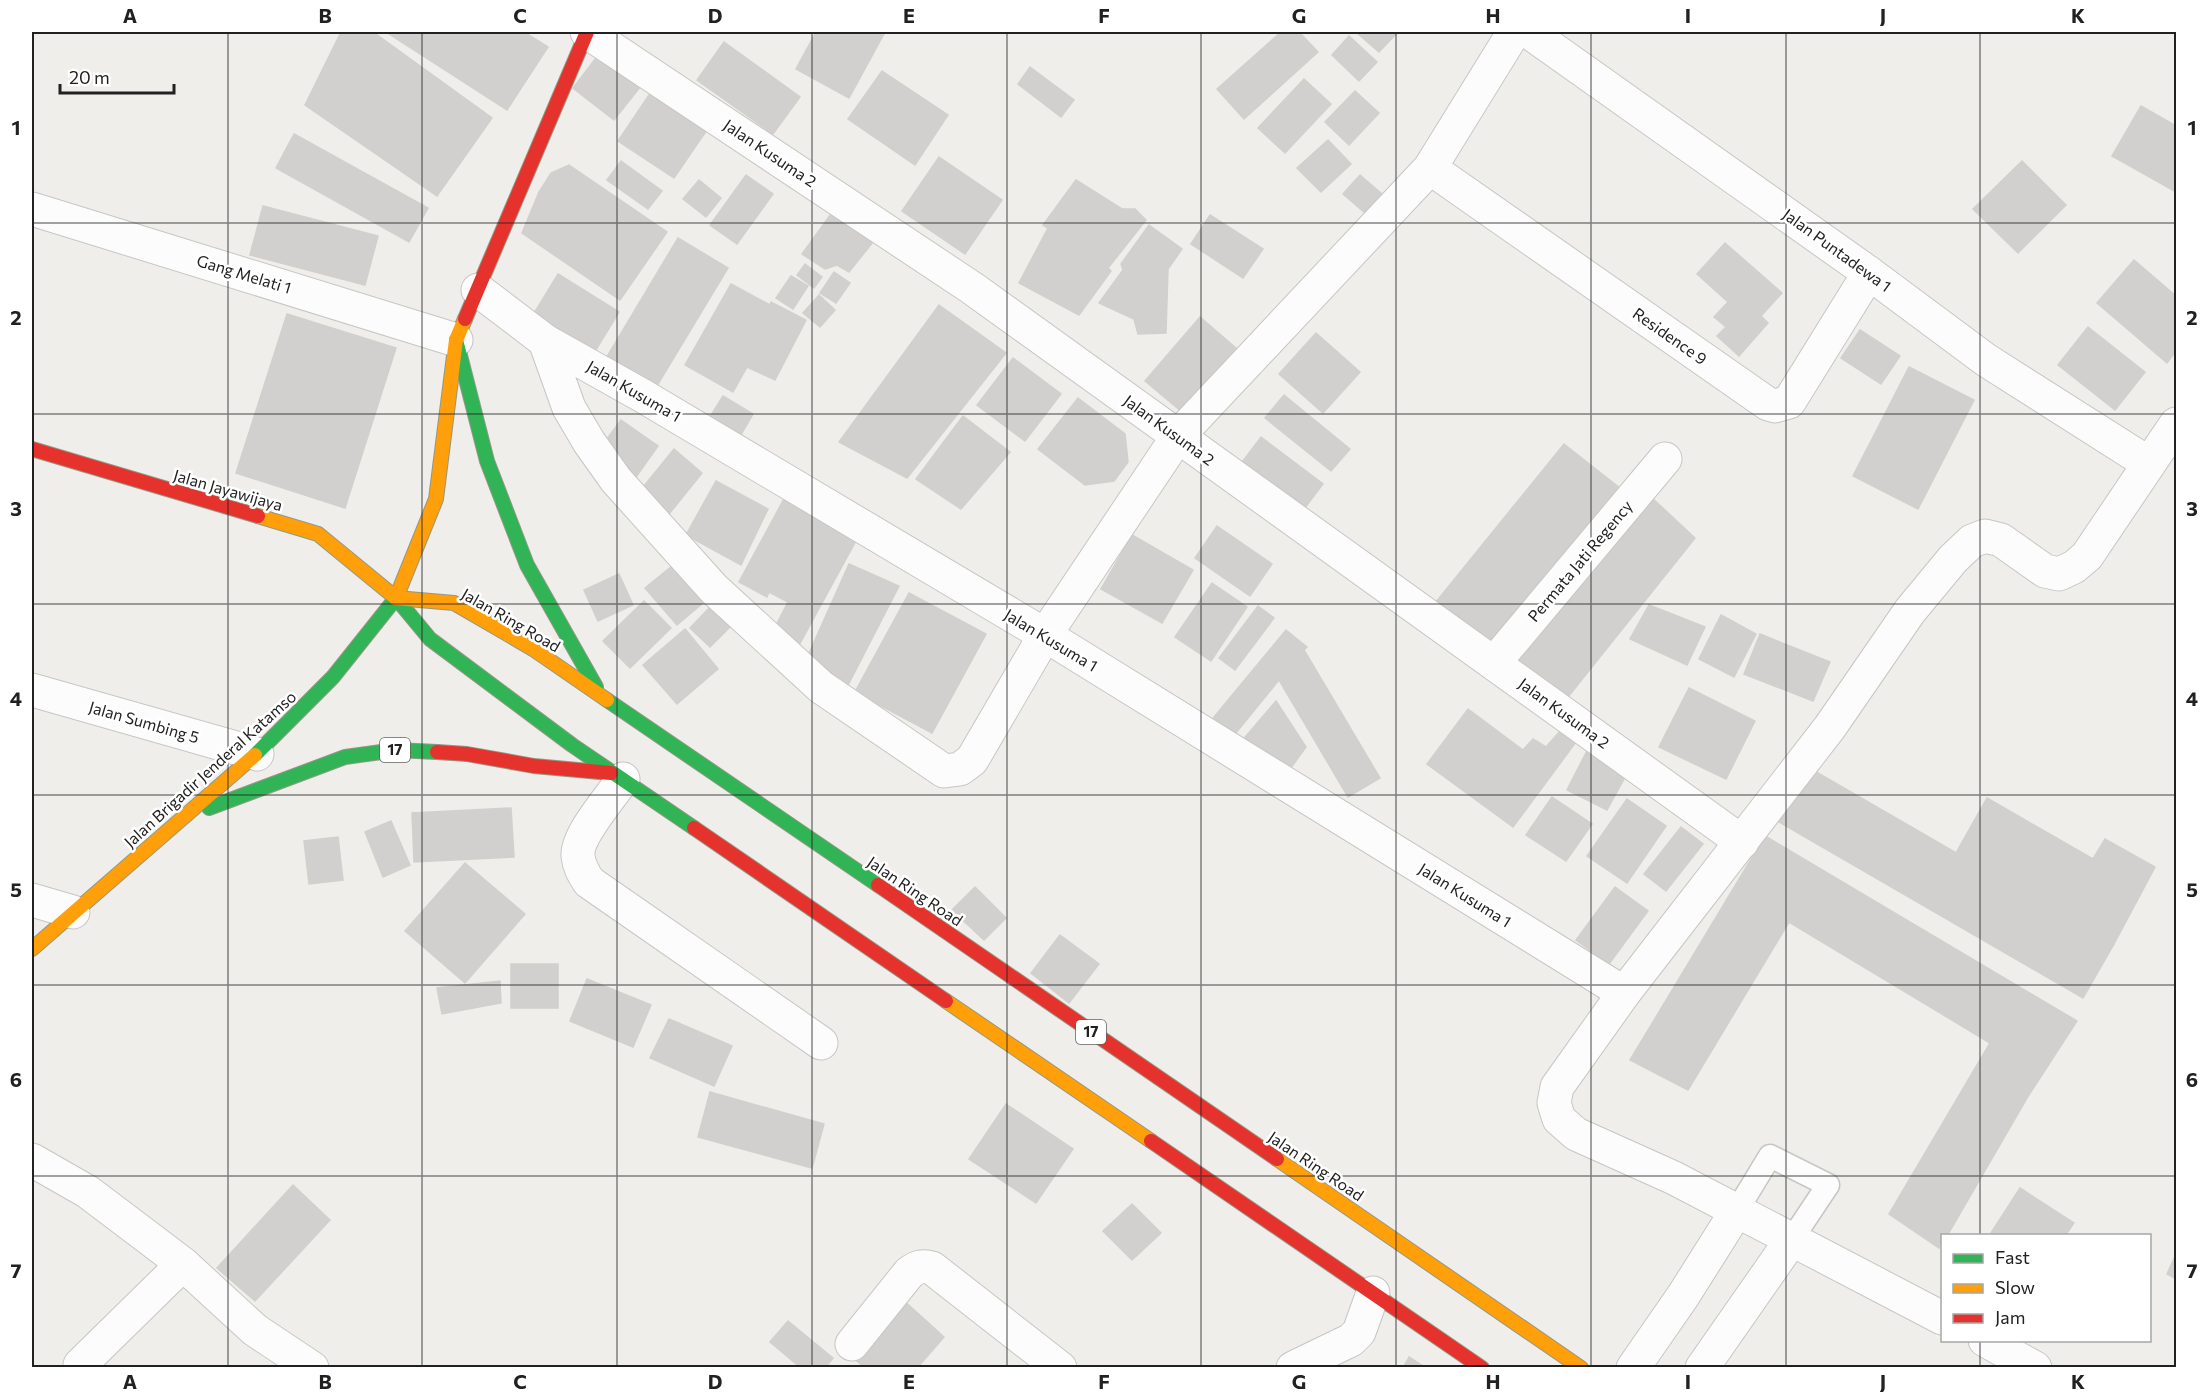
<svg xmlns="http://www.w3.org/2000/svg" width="2208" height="1399" font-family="Commissioner,sans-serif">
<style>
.building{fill:#d2d0ce;stroke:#d2d0cc;stroke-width:1.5}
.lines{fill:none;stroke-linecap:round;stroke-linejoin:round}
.lane-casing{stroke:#c6c6c4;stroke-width:25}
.street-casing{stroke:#c6c6c4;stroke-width:35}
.fast-casing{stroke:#949884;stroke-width:16}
.slow-casing{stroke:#949884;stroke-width:16}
.jam-casing{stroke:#949884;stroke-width:16}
.lane{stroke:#fdfcfc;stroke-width:22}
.street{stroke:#fdfcfc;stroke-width:33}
.fast{stroke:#30b455;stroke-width:14}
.slow{stroke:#ff9f0a;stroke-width:14}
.jam{stroke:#e5322d;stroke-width:14}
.grid{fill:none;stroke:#212121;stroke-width:1.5;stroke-opacity:0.55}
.labels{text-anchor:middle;stroke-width:5;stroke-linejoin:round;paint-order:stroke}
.shield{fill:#fff;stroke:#646464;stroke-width:1.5}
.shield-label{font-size:15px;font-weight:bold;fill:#212121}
.street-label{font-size:16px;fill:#212121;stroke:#fff}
.neatline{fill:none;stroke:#212121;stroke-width:2}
.grid-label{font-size:20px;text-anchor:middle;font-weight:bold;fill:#212121}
</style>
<rect width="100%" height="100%" fill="#efeeeb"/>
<g class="building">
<path d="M341,32h32l119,86 -55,78 -132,-91z"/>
<path d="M386,32h138l24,15 -41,63z"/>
<path d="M816,32h69l-36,66 -53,-29z"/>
<path d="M1281,32h18l19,20 -74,67 -27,-30z"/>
<path d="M1356,32h42l-19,20z"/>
<path d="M1349,36l28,26 -18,19 -27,-26z"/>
<path d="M724,42l76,55 -27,37 -76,-54z"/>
<path d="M599,54l42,32 -27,34 -41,-32z"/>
<path d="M1030,67l44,33 -13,17 -43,-33z"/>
<path d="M882,71l66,44 -33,50 -67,-46z"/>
<path d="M1304,79l27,25 -46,49 -27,-25z"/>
<path d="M655,86l56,38 -37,54 -56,-37z"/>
<path d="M1355,91l24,22 -30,32 -24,-23z"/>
<path d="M2141,106l35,20v66l-64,-36z"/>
<path d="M294,134l134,74 -19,34 -133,-74z"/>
<path d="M1328,140l23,24 -30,28 -24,-24z"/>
<path d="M939,157l63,43 -37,54 -63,-43z"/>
<path d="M621,161l41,30 -14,18 -41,-29z"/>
<path d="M2022,161l44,44 -48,48 -45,-44z"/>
<path d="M569,165l98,67 -47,68 -98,-67 17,-41 12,-19z"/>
<path d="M746,175l27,19 -36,50 -27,-19z"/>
<path d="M1360,175l22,19 -17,19 -22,-19z"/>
<path d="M699,180l22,18 -15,19 -23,-18z"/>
<path d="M1076,180l46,29h13l11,11 -38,48 3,3 -32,44 -60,-32 29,-55 -5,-3z"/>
<path d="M263,206l115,30 -13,49 -115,-30z"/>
<path d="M836,207l41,30 -28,35 -12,-7 -12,4 -23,-15z"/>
<path d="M1210,215l53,34 -20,29 -52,-34z"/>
<path d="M1149,225l33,24 -14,20 -2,64 -28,1 -4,-15 -35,-16 24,-33 -2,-6z"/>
<path d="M678,238l50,30 -73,121 -50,-29z"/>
<path d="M1725,243l57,50 -21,23 7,7 -29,33 -22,-20 9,-9 -12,-10 14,-15 -31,-28z"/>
<path d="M2134,260l42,36v55l-9,12 -70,-60z"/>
<path d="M805,264l17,13 -8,11 -17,-13z"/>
<path d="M834,272l16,11 -14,20 -16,-10z"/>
<path d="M558,274l61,38 -25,41 -61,-38z"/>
<path d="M791,276l17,10 -15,23 -17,-11z"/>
<path d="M731,284l39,21 1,-3 35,18 -31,60 -28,-13 -14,25 -48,-27z"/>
<path d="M819,295l16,15 -15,17 -17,-14z"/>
<path d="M939,305l67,48 -99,125 -68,-36z"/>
<path d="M287,314l109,34 -51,160 -109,-35z"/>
<path d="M1200,317l36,31 -54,64 -37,-31z"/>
<path d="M2088,327l57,45 -30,38 -57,-45z"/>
<path d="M1860,330l40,26 -19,28 -40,-26z"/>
<path d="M1316,333l44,39 -37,41 -44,-39z"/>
<path d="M1013,358l48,36 -36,47 -48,-36z"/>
<path d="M1909,367l65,33 -56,109 -65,-33z"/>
<path d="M1284,395l66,54 -19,22 -66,-53z"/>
<path d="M723,396l30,18 -14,24 -31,-18z"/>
<path d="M1078,398l47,36 3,28 -14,19 -29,4 -47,-36z"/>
<path d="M963,416l47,36 -49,57 -45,-30z"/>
<path d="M621,420l37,26 -24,34 -37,-28z"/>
<path d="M1261,437l62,47 -25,33 -62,-47z"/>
<path d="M1564,444l56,44 -131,161 -58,-41z"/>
<path d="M674,449l28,24 -33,41 -29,-23z"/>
<path d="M716,481l52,28 -27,56 -55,-30z"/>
<path d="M1651,497l44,41 -127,159 -51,-36z"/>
<path d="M784,499l74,38 -60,110 -26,-14 16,-31 -19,-10 -2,5 -28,-15z"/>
<path d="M1217,526l55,38 -22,32 -55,-38z"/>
<path d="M1132,535l61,35 -31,53 -61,-34z"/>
<path d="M849,564l50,22 -52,101 -45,-18z"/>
<path d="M672,566l31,37 -26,22 -32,-37z"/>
<path d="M619,574l14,31 -35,16 -14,-31z"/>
<path d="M1212,583l35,24 -36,54 -36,-24z"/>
<path d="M909,593l77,41 -54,99 -77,-41z"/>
<path d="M644,601l27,27 -41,40 -27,-27z"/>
<path d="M1649,605l56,22 -18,38 -57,-26z"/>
<path d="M711,606l20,20 -21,21 -20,-19z"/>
<path d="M1258,606l16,12 -39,52 -16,-12z"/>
<path d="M1721,615l35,19 -22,43 -35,-18z"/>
<path d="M685,629l33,40 -41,35 -34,-39z"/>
<path d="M1286,630l21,17 -3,3 76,128 -32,19 -69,-117 -48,59 -21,-17z"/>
<path d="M1760,634l70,28 -17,39 -69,-27z"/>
<path d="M1689,688l66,33 -29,58 -67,-32z"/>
<path d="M1276,701l30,46 -21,29 -45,-33z"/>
<path d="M1468,709l55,41 10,-11 13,8 15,-17 15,12 -63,85 -86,-63z"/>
<path d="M1590,745l41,21 -24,44 -40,-20z"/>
<path d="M1811,769l303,175 -31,54 -304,-176z"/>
<path d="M1552,797l40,27 -26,37 -40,-26z"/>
<path d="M1987,798l106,61 12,-20 50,28 -41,77 -158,-91z"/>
<path d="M1627,799l39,27 -39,57 -40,-27z"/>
<path d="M511,808l3,49 -100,5 -2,-49z"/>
<path d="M391,821l19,44 -27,12 -18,-45z"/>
<path d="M1681,827l22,17 -37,47 -22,-17z"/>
<path d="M1765,836l312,185 -50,77 -80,138h-5l-3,12 -50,-34 101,-171 -201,-121 -101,168 -58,-30z"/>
<path d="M338,837l5,43 -34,4 -5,-43z"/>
<path d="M465,863l60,51 -60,69 -60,-52z"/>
<path d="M975,887l31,31 -22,22 -32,-30z"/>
<path d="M1615,887l33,24 -39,53 -33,-24z"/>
<path d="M1060,935l39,29 -30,39 -38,-30z"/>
<rect x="511" y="964" width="47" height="44"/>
<path d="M587,979l64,26 -18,42 -63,-26z"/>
<path d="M500,981l1,22 -59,11 -5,-26z"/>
<path d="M669,1019l63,27 -18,40 -64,-28z"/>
<path d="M710,1092l114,32 -12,44 -114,-31z"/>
<path d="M1006,1104l67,45 -37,54 -67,-44z"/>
<path d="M293,1185l37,35 -75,81 -38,-33z"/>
<path d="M2020,1188l54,35 -9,13h-71l-3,-3z"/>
<path d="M1132,1204l29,29 -29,27 -29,-29z"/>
<path d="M2176,1254v25l-9,-5z"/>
<path d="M901,1298l43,39 -27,31h-52l-16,-14z"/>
<path d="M788,1321l45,37 -8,10h-24l-31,-26z"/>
<path d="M1409,1357l17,11h-23z"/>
</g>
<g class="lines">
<g class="lane-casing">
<path id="lane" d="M1736,1212l34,-56 58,29 -36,54"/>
</g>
<g class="street-casing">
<g id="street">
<path d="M587,32l385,256 770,554"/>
<path d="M1529,32l340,241 117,87 162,103"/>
<path d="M1430,168l338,236 7,2 14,-4 80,-129"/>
<path d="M32,209l424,131"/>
<path d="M478,290l67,51 98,55 402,239 579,358"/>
<path d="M545,341l24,67 20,34 27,38 98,109 107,98 123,84 16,-2 12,-9 73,-125 133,-199 252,-268 84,-136"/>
<path d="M1494,663l171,-204"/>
<path d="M32,690l225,64"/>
<path d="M623,779c-12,18 -47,57 -45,77 1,10 5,17 11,26l232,161"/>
<path d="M32,900l41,12"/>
<path d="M32,1160l56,32 95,72 72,66 57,38"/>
<path d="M1942,1318l-268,-140 -98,-44 -17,-15 -5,-16 3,-16 67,-94 206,-266 80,-116 43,-52 19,-18 13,-5 16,4 44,31 14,3 15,-7 13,-11 89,-132"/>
<path d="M1985,1340l50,28"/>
<path d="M852,1344l57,-71c8,-6 13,-8 23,-5l128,100"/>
<path d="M80,1365l103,-101"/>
<path d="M1293,1368l58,-28 8,-8 14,-39"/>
<path d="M1633,1368l50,-72 53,-84"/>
<path d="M1702,1368l90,-129"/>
</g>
</g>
<g class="fast-casing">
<g id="fast">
<path d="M456,340l31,121 40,104 69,122"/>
<path d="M396,598l34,41 142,106 122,83"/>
<path d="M607,700l271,185"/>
<path d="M255,755l78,-78 63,-79"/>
<path d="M209,808l136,-51 51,-7 41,2"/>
</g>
</g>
<g class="slow-casing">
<g id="slow">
<path d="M258,516l60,18 78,64"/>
<path d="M396,598l40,-99 20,-159 9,-21"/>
<path d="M396,598l58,5 79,46 74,51"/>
<path d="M32,949l223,-194"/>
<path d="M946,1001l205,140"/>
<path d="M1277,1159l304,209"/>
</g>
</g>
<g class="jam-casing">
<g id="jam">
<path d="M465,319l122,-287"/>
<path d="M32,449l226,67"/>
<path d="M437,752l30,2 67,12 77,7"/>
<path d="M694,828l252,173"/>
<path d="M878,885l399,274"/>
<path d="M1151,1141l331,227"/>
</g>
</g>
<use href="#lane" class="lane"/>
<use href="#street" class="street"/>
<use href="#fast" class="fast"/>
<use href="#slow" class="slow"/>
<use href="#jam" class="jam"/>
</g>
<path class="grid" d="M228,32v1336M422,32v1336M617,32v1336M812,32v1336M1007,32v1336M1201,32v1336M1396,32v1336M1591,32v1336M1786,32v1336M1980,32v1204M32,223h2144M32,414h2144M32,604h2144M32,795h2144M32,985h2144M32,1176h2144M1980,1340v28"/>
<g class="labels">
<g class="shield">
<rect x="380" y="738" width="30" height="24" rx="4.5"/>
<rect x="1076" y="1020" width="30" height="24" rx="4.5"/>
</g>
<g class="shield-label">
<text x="395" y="755">17</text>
<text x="1091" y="1037">17</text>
</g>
<g class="street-label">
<text transform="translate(770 153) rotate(34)" y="6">Jalan Kusuma 2</text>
<text transform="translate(1837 250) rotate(36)" y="6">Jalan Puntadewa 1</text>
<text transform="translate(244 274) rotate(17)" y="6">Gang Melati 1</text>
<text transform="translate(1670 336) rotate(35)" y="6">Residence 9</text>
<text transform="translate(634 391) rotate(30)" y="6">Jalan Kusuma 1</text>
<text transform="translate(1169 430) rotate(36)" y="6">Jalan Kusuma 2</text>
<text transform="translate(228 490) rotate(16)" y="6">Jalan Jayawijaya</text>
<text transform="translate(1580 561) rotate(-50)" y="6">Permata Jati Regency</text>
<text transform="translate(511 620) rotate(30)" y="6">Jalan Ring Road</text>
<text transform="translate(1051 640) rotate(31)" y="6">Jalan Kusuma 1</text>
<text transform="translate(1564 713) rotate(36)" y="6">Jalan Kusuma 2</text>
<text transform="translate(144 722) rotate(16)" y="6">Jalan Sumbing 5</text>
<text transform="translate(210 769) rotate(-42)" y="6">Jalan Brigadir Jenderal Katamso</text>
<text transform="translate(915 891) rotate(34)" y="6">Jalan Ring Road</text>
<text transform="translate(1465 895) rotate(32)" y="6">Jalan Kusuma 1</text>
<text transform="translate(1316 1166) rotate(34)" y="6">Jalan Ring Road</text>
</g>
</g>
<rect width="2208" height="1399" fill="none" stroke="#ffffff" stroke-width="66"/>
<rect x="1941" y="1234" width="210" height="108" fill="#ffffff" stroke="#a6a6a6" stroke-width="1.5"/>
<rect x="1953" y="1254" width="30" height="9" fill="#30b455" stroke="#a6a6a6" stroke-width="1.5"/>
<text x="1995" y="1264" font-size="18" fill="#212121">Fast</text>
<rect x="1953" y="1284" width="30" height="9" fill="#ff9f0a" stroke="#a6a6a6" stroke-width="1.5"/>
<text x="1995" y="1294" font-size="18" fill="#212121">Slow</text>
<rect x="1953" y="1314" width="30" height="9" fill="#e5322d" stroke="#a6a6a6" stroke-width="1.5"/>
<text x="1995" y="1324" font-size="18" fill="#212121">Jam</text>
<path d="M60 84v9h114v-9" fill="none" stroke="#212121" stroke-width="3"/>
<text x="69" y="84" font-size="18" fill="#212121" stroke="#ffffff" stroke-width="4.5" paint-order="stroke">20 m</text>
<rect x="33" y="33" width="2142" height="1333" class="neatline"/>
<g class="grid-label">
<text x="130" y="23">A</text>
<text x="325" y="23">B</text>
<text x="520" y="23">C</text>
<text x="715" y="23">D</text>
<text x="909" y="23">E</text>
<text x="1104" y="23">F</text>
<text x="1299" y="23">G</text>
<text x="1493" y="23">H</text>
<text x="1688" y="23">I</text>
<text x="1883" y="23">J</text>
<text x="2078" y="23">K</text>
<text x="16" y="135">1</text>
<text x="2192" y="135">1</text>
<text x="16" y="325">2</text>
<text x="2192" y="325">2</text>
<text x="16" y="516">3</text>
<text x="2192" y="516">3</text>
<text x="16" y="706">4</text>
<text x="2192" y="706">4</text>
<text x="16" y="897">5</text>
<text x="2192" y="897">5</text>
<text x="16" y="1087">6</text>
<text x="2192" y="1087">6</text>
<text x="16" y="1278">7</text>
<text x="2192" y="1278">7</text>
<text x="130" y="1389">A</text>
<text x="325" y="1389">B</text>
<text x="520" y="1389">C</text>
<text x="715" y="1389">D</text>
<text x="909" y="1389">E</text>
<text x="1104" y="1389">F</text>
<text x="1299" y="1389">G</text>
<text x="1493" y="1389">H</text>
<text x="1688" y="1389">I</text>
<text x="1883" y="1389">J</text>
<text x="2078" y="1389">K</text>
</g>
</svg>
